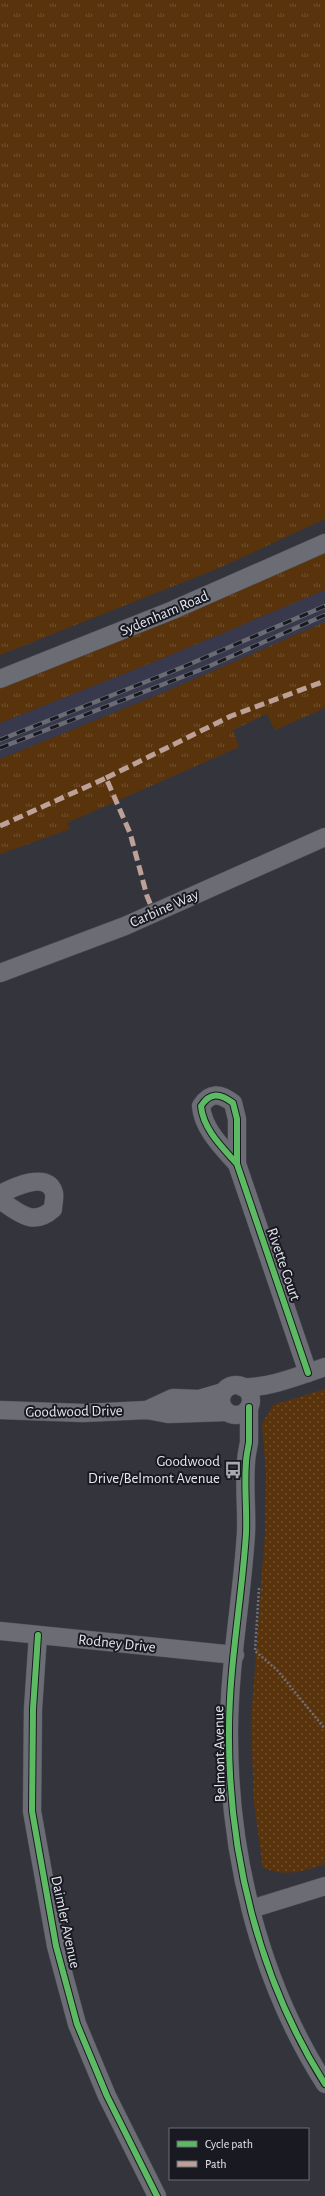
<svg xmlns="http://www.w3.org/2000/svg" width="325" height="2196" font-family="'Alegreya Sans',sans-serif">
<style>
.built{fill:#38394d}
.grass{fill:url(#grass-tufts)}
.park{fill:url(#park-dots)}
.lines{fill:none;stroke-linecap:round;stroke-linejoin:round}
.minor-casing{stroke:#515159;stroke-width:19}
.path{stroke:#707076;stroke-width:2.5;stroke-dasharray:2 2;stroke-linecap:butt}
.minor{stroke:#6c6d74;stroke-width:18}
.rail-casing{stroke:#6b6b73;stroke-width:4.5}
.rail{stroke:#191a21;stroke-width:3;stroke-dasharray:9;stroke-linecap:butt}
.quiet{stroke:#bda197;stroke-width:5;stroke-dasharray:10 5;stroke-linecap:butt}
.cycleway-casing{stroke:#191a21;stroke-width:8}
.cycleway{stroke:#5cba63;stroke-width:6}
.labels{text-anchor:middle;stroke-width:4;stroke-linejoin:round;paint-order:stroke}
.street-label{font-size:15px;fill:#e5e6f0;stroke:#191a21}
.poi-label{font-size:15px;fill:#e5e6f0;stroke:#191a21;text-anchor:end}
</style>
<defs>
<pattern id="grass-tufts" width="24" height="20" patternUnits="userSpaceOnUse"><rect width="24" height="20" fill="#59330c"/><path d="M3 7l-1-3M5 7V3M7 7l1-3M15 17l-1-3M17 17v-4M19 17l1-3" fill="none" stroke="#715130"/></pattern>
<pattern id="park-dots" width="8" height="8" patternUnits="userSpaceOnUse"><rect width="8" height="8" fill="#59330c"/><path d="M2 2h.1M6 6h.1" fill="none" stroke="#715130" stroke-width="1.8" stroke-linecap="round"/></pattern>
</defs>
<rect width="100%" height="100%" fill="#34343d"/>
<path class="built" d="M325,590v32l-160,70 -165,67v-36l161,-64z"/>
<g class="grass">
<path d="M0,0h325v519l-106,49 -219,87z"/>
<path d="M325,549v41l-164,69 -161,64v-36z"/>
<path d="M325,622v86l-50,22 -8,-16 -34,16 6,17 -172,76 3,6 -70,25v-95l165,-67z"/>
</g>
<path class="park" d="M325,1389v475c-25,8 -36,13 -62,4l-9,-65 -3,-81 14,-190 1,-59 -4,-49 11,-19z"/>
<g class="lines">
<g class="minor-casing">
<g id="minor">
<path d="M0,679l173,-69 152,-67"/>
<path d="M0,973l125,-47 200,-89"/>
<path d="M237,1164c-15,-17 -34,-35 -36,-58 9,-14 19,-13 32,-3l4,16v45l71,209"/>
<path d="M0,1194c12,-6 48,-24 54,-1 1,5 -1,11 -1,16 -20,18 -34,4 -53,-9"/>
<circle cx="236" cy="1400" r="15"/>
<path d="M242,1387c25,2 59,-12 83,-20"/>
<path d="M249,1407c0,12 0,24 0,35 -1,7 -3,14 -3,21 -2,23 1,46 0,70 -4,66 -17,132 -17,198 -1,122 30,249 96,353"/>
<path d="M0,1410l83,3 64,-3 21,4 59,-2"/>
<path d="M147,1410l26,-12 26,1 24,-7"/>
<path d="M0,1631l235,24"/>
<path d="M38,1635l-5,74 -1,102 24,135 21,78 30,72 50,100"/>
<path d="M251,1909l74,-23"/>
</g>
</g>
<path class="path" d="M259,1588l-4,63 22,19 48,59"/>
<use href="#minor" class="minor"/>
<g class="rail-casing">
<g id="rail">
<path d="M0,740l183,-73 142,-61"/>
<path d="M0,748l205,-80 120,-53"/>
</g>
</g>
<use href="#rail" class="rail"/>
<g class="quiet">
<path d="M106,778l125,-62 94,-35"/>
<path d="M0,826l106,-48 24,55 17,63 7,17"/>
</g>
<g class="cycleway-casing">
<g id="cycleway">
<path d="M237,1164c-15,-17 -34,-35 -36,-58 9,-14 19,-13 32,-3l4,16v45l71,209"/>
<path d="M249,1407c0,12 0,24 0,35 -1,7 -3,14 -3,21 -2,23 1,46 0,70 -4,66 -17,132 -17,198 -1,122 30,249 96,353"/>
<path d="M38,1635l-5,74 -1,102 24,135 21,78 30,72 50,100"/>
</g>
</g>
<use href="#cycleway" class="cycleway"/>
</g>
<defs>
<g id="bus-bare" transform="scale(1.38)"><path d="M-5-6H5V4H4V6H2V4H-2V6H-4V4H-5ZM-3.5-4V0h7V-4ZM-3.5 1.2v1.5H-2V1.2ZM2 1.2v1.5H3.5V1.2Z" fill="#a7a8b1" stroke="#191a21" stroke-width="2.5" paint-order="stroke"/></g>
</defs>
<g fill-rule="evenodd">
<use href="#bus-bare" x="233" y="1470"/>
</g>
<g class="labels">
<g class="street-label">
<text transform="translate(164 613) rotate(-23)" y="5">Sydenham Road</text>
<text transform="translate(164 908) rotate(-24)" y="5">Carbine Way</text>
<text transform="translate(284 1264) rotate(71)" y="5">Rivette Court</text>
<text transform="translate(74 1411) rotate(-1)" y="5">Goodwood Drive</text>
<text transform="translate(117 1643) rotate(6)" y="5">Rodney Drive</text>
<text transform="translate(219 1754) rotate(-91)" y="5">Belmont Avenue</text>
<text transform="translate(66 1922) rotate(78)" y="5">Daimler Avenue</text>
</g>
<g class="poi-label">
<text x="220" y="1466">Goodwood<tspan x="220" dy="17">Drive/Belmont Avenue</tspan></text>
</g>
</g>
<rect x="169" y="2128" width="140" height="52" fill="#191a21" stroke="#6b6c74"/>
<rect x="177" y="2141" width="20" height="6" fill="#5cba63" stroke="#6b6c74"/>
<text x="205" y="2148" font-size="12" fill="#e5e6f0">Cycle path</text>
<rect x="177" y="2161" width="20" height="6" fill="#bda197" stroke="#6b6c74"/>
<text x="205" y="2168" font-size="12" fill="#e5e6f0">Path</text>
</svg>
